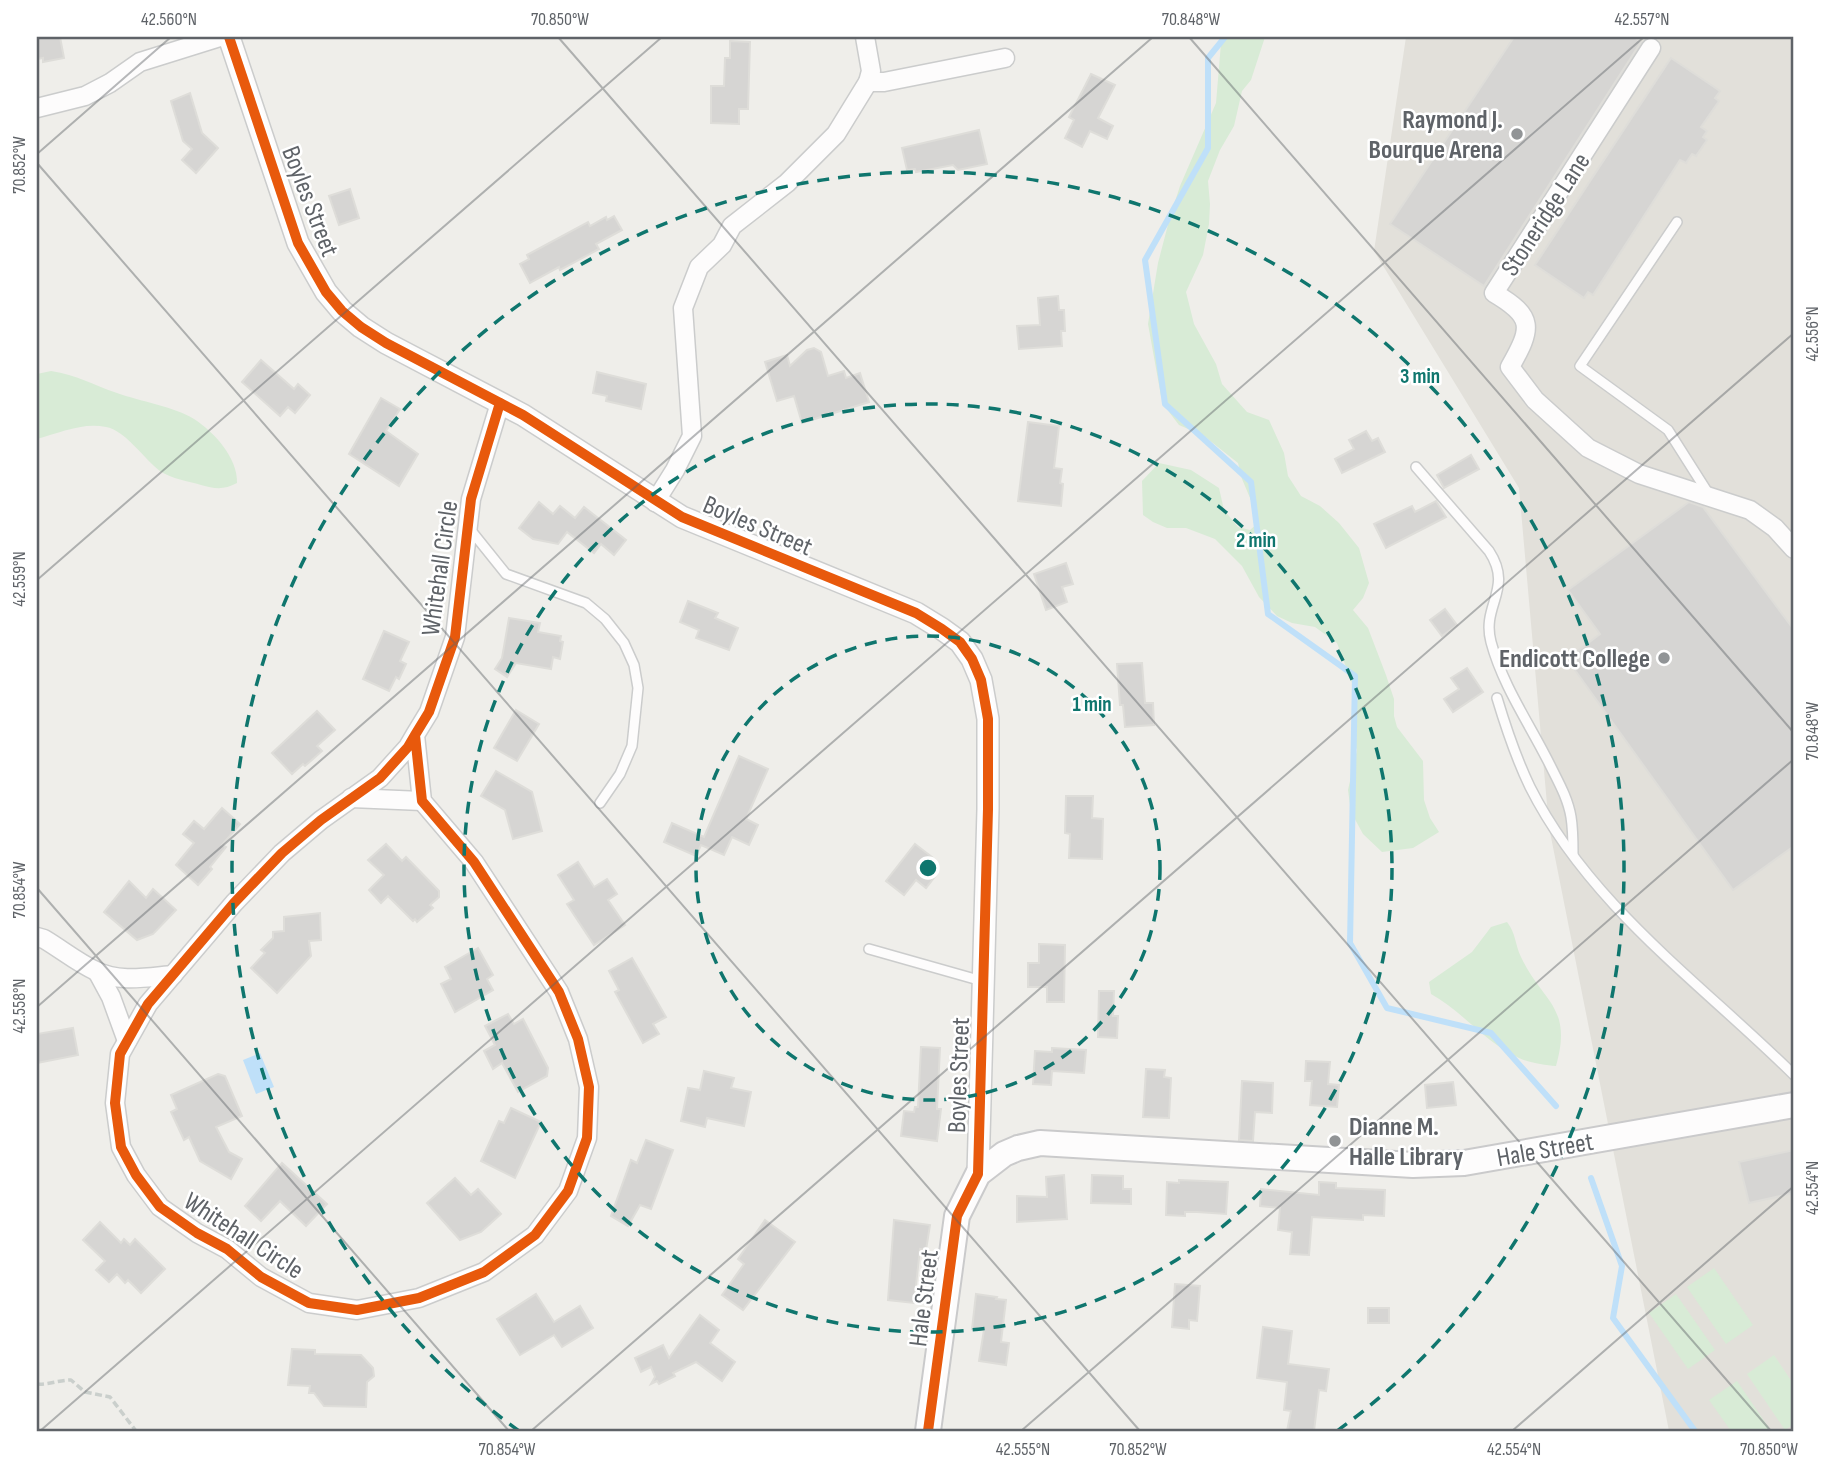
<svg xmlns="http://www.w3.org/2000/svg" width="1831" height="1468" font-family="'Sofia Sans Condensed',sans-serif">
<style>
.education{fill:#e2e0da}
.green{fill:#d8ebd6}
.water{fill:#bfe0f9}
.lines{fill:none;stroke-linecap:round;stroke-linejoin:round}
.stream{stroke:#bfe0f9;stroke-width:6}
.building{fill:#d6d5d3;stroke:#deddd9;stroke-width:2}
.service-casing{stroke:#cbcccc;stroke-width:12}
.minor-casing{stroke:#cbcccc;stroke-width:21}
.tertiary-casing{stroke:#cbcccc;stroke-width:24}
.secondary-casing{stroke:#cacacb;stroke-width:28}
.path{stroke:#cacfcc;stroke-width:3.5;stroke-dasharray:7 3.5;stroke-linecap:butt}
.service{stroke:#fdfcfc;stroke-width:9}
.minor{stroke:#fdfcfc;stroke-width:18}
.tertiary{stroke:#fdfcfc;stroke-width:21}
.secondary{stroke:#fdfcfc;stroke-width:24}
.cycleway-casing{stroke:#fff;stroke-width:15}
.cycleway{stroke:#e8590c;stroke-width:10}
.ticks{fill:none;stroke:#5f6368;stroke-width:2;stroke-opacity:0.45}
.ring{fill:none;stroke:#0f766e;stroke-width:3.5;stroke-dasharray:12 9}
.poi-dot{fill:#919496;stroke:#fff;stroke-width:2.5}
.labels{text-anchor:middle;stroke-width:5;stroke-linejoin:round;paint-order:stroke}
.poi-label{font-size:26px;font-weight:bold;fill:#5f6368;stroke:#fff;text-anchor:end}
.street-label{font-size:26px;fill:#5f6368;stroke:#fff}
.centre{fill:#0f766e;stroke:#fff;stroke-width:3.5}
.ring-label{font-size:21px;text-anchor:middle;font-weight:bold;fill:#0f766e;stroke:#fff;stroke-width:5;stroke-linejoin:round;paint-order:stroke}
.neatline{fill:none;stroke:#5f6368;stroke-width:2.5}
.ticks-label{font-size:18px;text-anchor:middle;fill:#5f6368}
</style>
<rect width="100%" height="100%" fill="#efeeea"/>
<path class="education" d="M1406,37h388v1394h-125l-120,-604 -30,-339 -145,-237z"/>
<g class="green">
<path d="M1224,37h41l-14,43 -9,11 -8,35 -14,24 -12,31 2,23 -1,20 -6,31 -17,37 8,32 22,40 6,20 25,28 22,8 15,33 4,23 13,20 19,10 19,17 20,25 10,35 -6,15 -10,12 15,18 18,47 8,24v17l3,11 26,34 1,39 6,18 9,14 -26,16 -31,4 -19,-18 -12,-22 -3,-22 9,-40 -6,-15 3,-15 -2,-37 -15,-40 -22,-16 -23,-4 -15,-7 -18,-19 -17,-31 -27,-27 -29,-11h-19l-14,-6 -10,-7 -1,-34 17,-18 32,7 28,18 5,22 14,17 12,3 8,-7 -2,-11 -14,-33 -4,-16 -34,-27 -25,-11 -10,-13 -8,-16 -13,-72 10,-61 12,-46 10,-31 36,-83 5,-60z"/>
<path d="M51,371c26,4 42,14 66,22 22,8 58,14 77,26 20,13 44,39 43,64 -13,7 -22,6 -36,2 -13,-4 -29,-6 -41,-14 -16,-12 -35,-41 -54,-44 -23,-5 -47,6 -69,12v-65z"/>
<path d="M1507,922c9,11 8,23 14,35 22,46 52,49 35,109 -11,-1 -26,-3 -37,-8 -32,-14 -57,-47 -88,-64l-2,-12 43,-30 19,-25z"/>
<path d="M1714,1268l39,57 -27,19 -39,-57z"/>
<path d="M1676,1294l39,56 -27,19 -39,-56z"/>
<path d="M1774,1355l20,30v39l-9,6 -38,-56z"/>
<path d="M1737,1381l34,50h-40l-22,-31z"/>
</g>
<path class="water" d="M260,1053l14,34 -18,7 -13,-34z"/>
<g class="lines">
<g class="stream">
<path d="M1225,37l-17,21v90l-63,112 20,144 86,78 17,132 87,62 -5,267 37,65 104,25 65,73"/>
<path d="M1591,1178l31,88 -9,52 82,113"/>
</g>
</g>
<g class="building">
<path d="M37,37h23l4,21 -21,4v-4l-6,1z"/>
<path d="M1514,37h120l7,5 -157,244 -94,-62z"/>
<path d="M730,41l20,1 -2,67h-9v15l-28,-1v-37h13l1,-28h5z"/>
<path d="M1671,58l49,33 -5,7 4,3 -18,26 6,4 -4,6 4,3 -11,16 -4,-2 -6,9 -6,-3 -87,135 -5,-3 -4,6 -49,-33z"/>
<path d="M1091,74l24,11 -17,33 15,8 -6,13 -17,-8 -8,16 -17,-9 9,-18 -5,-3z"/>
<path d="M190,93l12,40 16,15 -22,25 -14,-13 10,-11 -9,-8 -12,-40z"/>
<path d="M979,130l8,34 -29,6 -5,-5 -37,7 -1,-3 -8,1 -5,-22z"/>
<path d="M350,189l9,29 -20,7 -10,-29z"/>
<path d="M614,216l8,14 -26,14 3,5 -39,21 -1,-3 -29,16 -10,-19 9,-5 -2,-4 61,-33 2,4 16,-9 1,3z"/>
<path d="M1058,296l1,14h5l1,21h-4l1,15 -43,3 -2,-23 23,-1 -2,-27z"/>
<path d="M814,348l7,4 7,24 16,-5 2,7 14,-5 9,29 -67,21 -8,-27 -17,5 -12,-39 22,-7 3,11 17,-16z"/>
<path d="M261,360l33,29 4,-5 12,11 -15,18 -7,-6 -8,9 -38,-34z"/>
<path d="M597,372l49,12 -5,25 -35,-8 1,-5 -14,-3z"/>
<path d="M381,398l19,11 -14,22 32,23 -19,32 -50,-32z"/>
<path d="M1028,422l31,4 -5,42 8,1 -2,14 3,1 -2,22 -43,-5z"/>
<path d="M1366,431l6,10 6,-3 7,14 -43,21 -7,-14 19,-10 -5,-9z"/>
<path d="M1471,455l8,14 -35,19 -7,-13z"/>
<path d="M1436,501l10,16 -60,31 -12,-24 38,-18 3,6z"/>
<path d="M539,502l14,12 7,-8 15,12 9,-11 42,33 -12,15 -13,-11 -7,9 -27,-21 -9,12 -25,-5 -14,-11z"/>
<path d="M1689,502l14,5 91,123v216l-61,44 -166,-231 33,-25 -32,-44z"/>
<path d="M1066,563l7,21 -11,3 5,15 -21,8 -12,-36z"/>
<path d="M688,601l30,12 -3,5 23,10 -9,22 -33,-12 3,-8 -19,-8z"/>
<path d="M1445,609l12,16 -15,11 -12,-16z"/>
<path d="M509,618l31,5 -2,9 23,4 -1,5 3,1 -3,17 -7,-2 -2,12 -35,-6 -9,14 -12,-8 7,-11z"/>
<path d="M384,631l25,11 -9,19 6,3 -7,15 -3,-2 -7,14 -26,-12z"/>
<path d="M1142,663l3,40h8l1,22 -29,2 -2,-22h-3l-3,-41z"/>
<path d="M1467,668l16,24 -30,20 -9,-13 15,-10 -8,-11z"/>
<path d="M516,710l23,14 -22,37 -23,-13z"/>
<path d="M317,711l18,19 -18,16 5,5 -17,15 -2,-2 -11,10 -20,-21z"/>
<path d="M739,756l29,13 -22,50 12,6 -9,20 -17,-8 -8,18 -23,-10 -5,11 -32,-14 8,-19 32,14z"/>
<path d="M496,771l36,21 10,39 -29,8 -8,-29 -24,-14z"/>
<path d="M1066,796h27l-1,22 11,1 -1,40 -33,-1 1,-24 -5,-1z"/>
<path d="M222,808l18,16 -18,21 4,2 -16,20 2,2 -14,16 -22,-20 18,-22 -11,-9 11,-13 10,8z"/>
<path d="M386,844l16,17 4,-4 33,34v6l-9,8 3,3 -16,14 -2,-3 -2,2 -25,-25 -7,7 -12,-13 15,-15 -16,-15z"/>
<path d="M915,844l17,13 -4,4 5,4 -3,3 7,6 -11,14 -10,-8 -12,15 -18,-14z"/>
<path d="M578,862l16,25 13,-8 10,15 -9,6 17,25 -31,20 -27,-41 7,-4 -16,-25z"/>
<path d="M129,881l17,17 7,-9 23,21 -23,24 -16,6 -33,-28z"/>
<path d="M320,913l1,27 -12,1 2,15 -34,37 -26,-25 14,-15 -4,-3 12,-12v-6l11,-1v-14z"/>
<path d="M1039,944l26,1 -1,57h-17v-15h-19v-24h11z"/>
<path d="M478,948l15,27 -6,4 6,11 -38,22 -14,-28 10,-5 -6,-12z"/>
<path d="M632,958l34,59 -13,7 6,10 -16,9 -28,-51 4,-2 -10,-19z"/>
<path d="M1099,991h15l-1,25h5l-1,22 -19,-1z"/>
<path d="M508,1014l6,10 9,-5 25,49 -1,8 -29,16 -16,-29 -9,6 -9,-18 11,-6 -10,-19z"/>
<path d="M73,1028l5,27 -41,8v-29z"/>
<path d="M921,1047l19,1 -3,61h4l-4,32 -36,-5 3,-25 10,1 1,-5h3z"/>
<path d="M1052,1048l34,2 -2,23 -32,-2 -1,14 -18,-1 2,-33 17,1z"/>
<path d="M1306,1061l24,1 -2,22 11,1 -2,22 -27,-2 2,-24h-7z"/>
<path d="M1146,1069l19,1 -1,7 7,1 -2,40 -26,-1z"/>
<path d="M704,1071l30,7 -3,10 20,4 -7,34 -37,-8 -2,9 -24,-6 7,-33 12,2z"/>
<path d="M218,1074l7,2 17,40 -26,11 13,25 13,7 -11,20 -31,-18 -11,-24 -5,3 -13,-28 6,-3 -6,-14z"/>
<path d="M1242,1081l31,2 -1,30 -17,-1 -2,29 -14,-1z"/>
<path d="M1453,1082l3,23 -29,3 -2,-23z"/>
<path d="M511,1108l30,14 -26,56 -34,-17 18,-40 5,2z"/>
<path d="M646,1140l27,10 -22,59 -11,-4 -12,21 -17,-10 20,-56 6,3z"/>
<path d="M1794,1150v43l-45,10 -10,-41z"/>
<path d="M282,1163l45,41 -21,22 -26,-25 -19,20 -16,-15z"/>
<path d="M1064,1175l3,44 -50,3v-26l30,1 -1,-20z"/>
<path d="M1092,1175l31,1v13h8v15l-40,-1z"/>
<path d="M455,1178l16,17 7,-6 23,25 -20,18 -21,8 -33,-37z"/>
<path d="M1179,1180l49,2 -2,32 -29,-2h-12v4l-19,-1 1,-33 12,1z"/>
<path d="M1319,1182l17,1v5l49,2 -1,26 -21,-1v5l-51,-3 -3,38 -19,-1 2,-22 -14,-2 2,-22 -20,-2 1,-17 58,6z"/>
<path d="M765,1220l30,22 -52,68 -21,-15 22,-31 -6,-5z"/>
<path d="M894,1220l36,5 -4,25 -6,-1 -6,54 -26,-3z"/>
<path d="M100,1222l21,21 3,-4 6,6 5,-6 30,30 -24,24 -13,-13 -3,3 -8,-9 -8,8 -13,-12 9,-9 -22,-21z"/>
<path d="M1175,1284l25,2 -3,35 -8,-1v9l-17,-2z"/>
<path d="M536,1294l18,28 26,-16 13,22 -31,19 -8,-12 -34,20 -23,-36z"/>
<path d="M976,1294l21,3 -1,2 10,1 -5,42 8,1 -3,22 -27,-4 5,-31 -12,-1z"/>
<rect x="1368" y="1308" width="21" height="15"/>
<path d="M700,1315l19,15 -9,13 25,19 -13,19 -26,-19 -23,11 2,3 -16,8 -2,-3 -6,3 4,-7 -4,-10 -10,5 -6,-14 28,-13 6,13z"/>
<path d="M1263,1327l29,4 -4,33 41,5 -3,22 -7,-1 -5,41h-27l4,-20 -7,-1 3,-28 -30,-4z"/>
<path d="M292,1349l23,1v4l46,1 12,13 1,8 -7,6 -1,25 -42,-1 -10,-13h-5l1,-7 -22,-1z"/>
</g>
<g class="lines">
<g class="service-casing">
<g id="service">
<path d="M1677,222l-97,144 88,64 40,63"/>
<path d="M1416,467l73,84c25,38 -8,54 2,91 12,45 40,84 60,125 8,16 17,32 20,50 2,12 2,25 2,37"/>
<path d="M469,528l37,46 80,29 19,16 19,24 10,22 4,23 -6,58 -12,28 -20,29"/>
<path d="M1497,698c9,30 19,60 33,89 60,119 172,197 264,288"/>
<path d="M869,949l113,32"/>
</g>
</g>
<g class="minor-casing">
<g id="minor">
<path d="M1651,48l-157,245c41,24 38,35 16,74l25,33 53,48 51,26 111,36 25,18 19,21"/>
<path d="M868,82h16l121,-24"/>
<path d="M37,108l48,-12 25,-13 30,-21 80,-25"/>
<path d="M655,502l20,-32 17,-34 -9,-128 16,-41 23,-22 10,-19 55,-43 49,-49 32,-52 3,-11 -6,-34"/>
<path d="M415,735l7,66 52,61 85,130 19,47 11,48 -2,51 -19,53 -33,44 -51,37 -65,26 -62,12 -48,-7 -48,-26 -34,-28 -30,-16 -37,-26 -24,-32 -15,-28 -6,-44 5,-49 28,-50 86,-101 48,-50 39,-33 59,-42 28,-31 7,-12 14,-23 26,-75 16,-138 29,-96"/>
<path d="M351,798l71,3"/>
<path d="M37,937l7,2c17,10 34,24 52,32 22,12 53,6 77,4"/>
<path d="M98,973l13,24 16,44"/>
</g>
</g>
<g class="tertiary-casing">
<path id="tertiary" d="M229,37l69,206 28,49 16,19 19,16 25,16 137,72 159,102 234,96 26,16 18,13 12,17 9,21 7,39v90l-10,365"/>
</g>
<g class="secondary-casing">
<path id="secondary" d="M928,1431l29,-215 21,-42 26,-20 14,-6 22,-5 373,22 51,-2 330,-58"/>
</g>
<path class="path" d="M37,1384c11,1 22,-4 34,-4l14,12 25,5 26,34"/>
<use href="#service" class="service"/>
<use href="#minor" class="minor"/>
<use href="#tertiary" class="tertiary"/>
<use href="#secondary" class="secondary"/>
<g class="cycleway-casing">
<g id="cycleway">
<path d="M229,37l69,206 28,49 16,19 19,16 25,16 137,72 159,102 234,96 26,16 18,13 12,17 9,21 7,39v90l-10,365 -21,42 -29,215"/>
<path d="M415,735l7,66 52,61 85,130 19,47 11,48 -2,51 -19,53 -33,44 -51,37 -65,26 -62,12 -48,-7 -48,-26 -34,-28 -30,-16 -37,-26 -24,-32 -15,-28 -6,-44 5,-49 28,-50 86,-101 48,-50 39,-33 59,-42 28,-31 7,-12 14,-23 26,-75 16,-138 29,-96"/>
</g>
</g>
<use href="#cycleway" class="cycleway"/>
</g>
<path class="ticks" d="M558,37l1213,1394M1189,37l605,696M37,154l134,-117M37,163l1103,1268M37,580l625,-543M37,888l472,543M37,1007l1116,-970M40,1431l1604,-1394M531,1431l1263,-1098M1021,1431l773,-672M1512,1431l282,-245"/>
<g class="ring">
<circle cx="928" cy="868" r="232"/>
<circle cx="928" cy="868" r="464"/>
<path d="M519 1431A696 696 0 1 1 1337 1431"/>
</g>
<g class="poi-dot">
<circle cx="1517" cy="134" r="7"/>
<circle cx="1664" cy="658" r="7"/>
<circle cx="1335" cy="1141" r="7"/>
</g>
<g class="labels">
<g class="poi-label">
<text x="1503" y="128">Raymond J.<tspan x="1503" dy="30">Bourque Arena</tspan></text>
<text x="1650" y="667">Endicott College</text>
<text x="1349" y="1135" text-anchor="start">Dianne M.<tspan x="1349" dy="30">Halle Library</tspan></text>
</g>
<g class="street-label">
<text transform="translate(311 201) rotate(69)" y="9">Boyles Street</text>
<text transform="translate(1545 214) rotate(-57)" y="9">Stoneridge Lane</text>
<text transform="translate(758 525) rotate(23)" y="9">Boyles Street</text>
<text transform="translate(439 568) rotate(-82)" y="9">Whitehall Circle</text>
<text transform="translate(958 1075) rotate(-88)" y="9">Boyles Street</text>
<text transform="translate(1545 1149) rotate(-10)" y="9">Hale Street</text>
<text transform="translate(244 1235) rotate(33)" y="9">Whitehall Circle</text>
<text transform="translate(923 1298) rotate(-83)" y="9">Hale Street</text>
</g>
</g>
<circle cx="928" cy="868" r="10" class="centre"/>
<g class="ring-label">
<text x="1420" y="383">3 min</text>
<text x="1256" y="547">2 min</text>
<text x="1092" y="711">1 min</text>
</g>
<rect width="1831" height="1468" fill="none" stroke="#ffffff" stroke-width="77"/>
<rect x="38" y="38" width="1754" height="1392" class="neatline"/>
<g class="ticks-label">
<text x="169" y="25">42.560°N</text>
<text x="560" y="25">70.850°W</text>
<text x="1191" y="25">70.848°W</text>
<text x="1642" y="25">42.557°N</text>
<text transform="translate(19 165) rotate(-90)" y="6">70.852°W</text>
<text transform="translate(1812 334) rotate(-90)" y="6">42.556°N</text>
<text transform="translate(19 579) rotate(-90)" y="6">42.559°N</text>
<text transform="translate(1812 731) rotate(-90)" y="6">70.848°W</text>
<text transform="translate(19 890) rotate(-90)" y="6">70.854°W</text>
<text transform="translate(19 1006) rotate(-90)" y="6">42.558°N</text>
<text transform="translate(1812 1188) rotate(-90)" y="6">42.554°N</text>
<text x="507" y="1455">70.854°W</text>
<text x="1023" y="1455">42.555°N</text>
<text x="1138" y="1455">70.852°W</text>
<text x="1514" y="1455">42.554°N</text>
<text x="1769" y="1455">70.850°W</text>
</g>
</svg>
